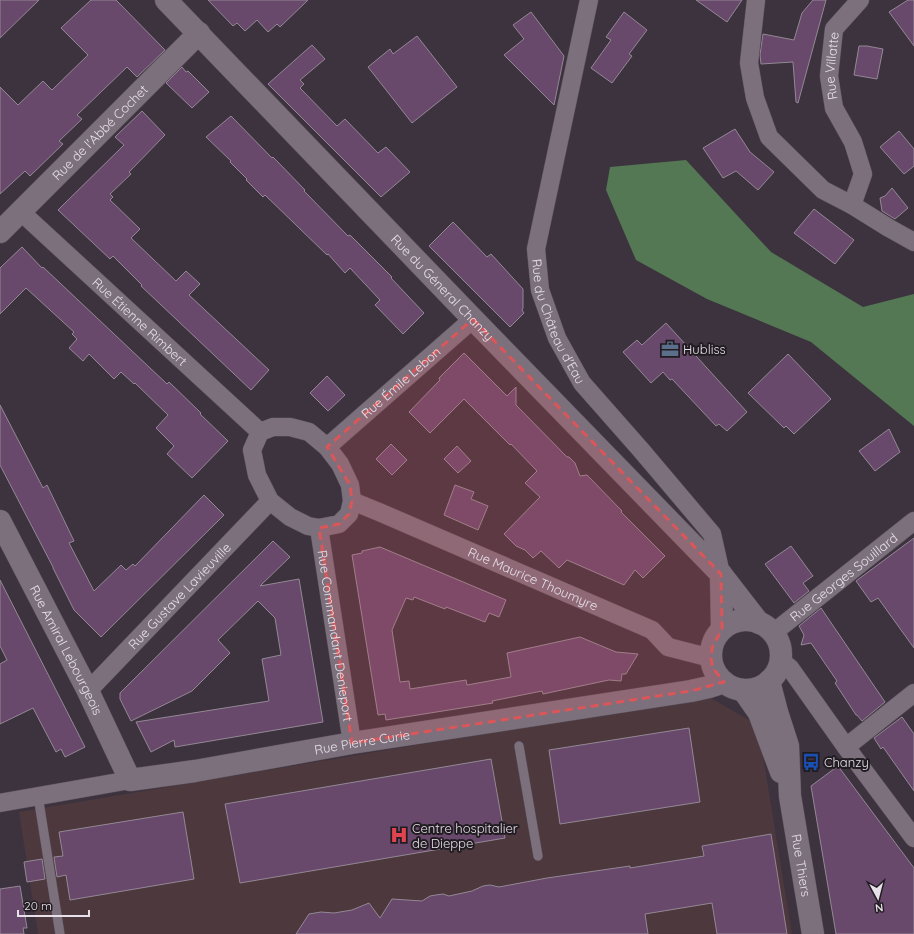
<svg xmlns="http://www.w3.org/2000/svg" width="914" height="934" font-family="Quicksand,sans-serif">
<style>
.medical{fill:#4c383d}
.forest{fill:#547854}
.building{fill:#68486b;stroke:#948895}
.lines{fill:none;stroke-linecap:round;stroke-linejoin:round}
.service-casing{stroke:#5b515c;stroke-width:10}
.minor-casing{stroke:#5b515c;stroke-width:19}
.tertiary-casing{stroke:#5b515c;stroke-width:23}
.secondary-casing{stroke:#5b515c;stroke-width:23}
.service{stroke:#7c707d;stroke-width:9}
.minor{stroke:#7c707d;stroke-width:18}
.tertiary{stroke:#7c707d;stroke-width:22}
.secondary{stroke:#7c707d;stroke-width:22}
.marked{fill:#da5658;fill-opacity:0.2;stroke:#da5658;stroke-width:3;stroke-dasharray:8 5;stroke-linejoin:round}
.labels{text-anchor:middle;stroke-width:4;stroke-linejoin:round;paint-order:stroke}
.street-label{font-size:13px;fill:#e7e0e8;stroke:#211c22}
.poi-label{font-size:13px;fill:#e7e0e8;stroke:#211c22;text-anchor:start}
</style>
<rect width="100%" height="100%" fill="#3d333e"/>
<path class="medical" d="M707,696l51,29 34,209h-754l-19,-122z"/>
<path class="forest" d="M686,160l85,92 92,55 51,-13v132l-103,-84 -104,-43 -71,-39 -30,-70 4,-23z"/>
<g class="building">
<path d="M0,0h39l-39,38z"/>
<path d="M91,0h25l49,50 -28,27 -10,-10 -50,48 5,4 -23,22 4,3 -33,32 -5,-5 -25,23v-107l18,18 25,-24 9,9 36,-35 -27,-27z"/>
<path d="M208,0h100l-28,27 -3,-3 -9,8 -11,-12 -12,11 -8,-8 -4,3z"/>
<path d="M696,0h46l-15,22z"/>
<path d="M813,0h13l-28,103 -2,-1 -3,-40 -32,2 -1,-9 3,-21 31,6 8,-27z"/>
<path d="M908,0h6v46l-25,-34z"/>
<path d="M531,12l33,44 -10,49 -50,-50 20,-16 -11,-14z"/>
<path d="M624,12l23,18 -18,24 3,2 -20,27 -21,-15 20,-28 -5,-3z"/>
<path d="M417,36l40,51 -45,36 -44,-56 22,-18 3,5z"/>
<path d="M312,45l13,14 -25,21 4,4 -4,4 37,38 8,-7 33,34 8,-6 24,25 -29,25 -113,-113z"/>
<path d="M859,46h8l16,3 -6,30 -23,-4z"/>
<path d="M182,67l4,5 2,-1 21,21 -17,16 -26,-25z"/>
<path d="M142,111l23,24 -36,37 2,2 -21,20 3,3 -3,3 30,29 -9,9 45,43 10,-10 14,13 -11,11 80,75 -18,20 -110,-104 1,-1 -29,-29 -3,3 -52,-49 66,-65 -9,-8z"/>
<path d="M231,116l41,42 1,-1 32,33 -1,1 44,45 2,-1 42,42 -1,1 33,35 -21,21 -28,-29 5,-5 -30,-32 -5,5 -17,-19 -1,1 -62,-60 -2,2 -17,-17 1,-1 -17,-17 1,-1 -25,-24z"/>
<path d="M735,129l15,23 24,20 -16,18 -22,-19 -13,7 -20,-30z"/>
<path d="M899,131l15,18v17l-10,8 -24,-27z"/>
<path d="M892,188l16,20 -13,11 -13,-8 -2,-13 5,-2z"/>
<path d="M814,209l40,31 -19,24 -41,-31z"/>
<path d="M453,222l34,35 4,-3 32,35v19l-1,2 2,3 -14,14 -81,-81z"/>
<path d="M22,247l20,21 1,-1 124,117 2,-2 32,31 -1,1 28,27 -36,37 -25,-24 7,-8 -18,-18 12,-13 -33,-32 -1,1 -13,-12 -7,7 -25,-25 -6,7 -14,-13 8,-9 -5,-5 2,-2 -48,-44 -26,26v-46z"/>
<path d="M666,323l81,89 -20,19 -8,-7 -3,2 -44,-47 -2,1 -7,-8 -12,11 -28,-31 14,-12 5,5z"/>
<path d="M464,353l43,43 9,-9v18l51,52h2l6,6 5,13 7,-1 35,36 -1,1 44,44 -22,22 -8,-8 -11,15 -57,-25 -8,8 -18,-17 -8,7 -8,-8 -9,-4 -12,-12 36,-37 -15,-14 12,-12 -26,-27 -1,1 -46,-46 -34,34 -21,-21 31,-32 -1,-2z"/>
<path d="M788,354l43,45 -37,35 -8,-8 -2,2 -36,-35z"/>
<path d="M327,376l18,19 -17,16 -18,-18z"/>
<path d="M0,405l43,83 4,-3 27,56 -5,2 25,48 27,-26 5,5 7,-6 2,2 69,-71 20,20 -123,122 -27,-27 -21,-42v-1l-53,-102z"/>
<path d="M889,429l11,23 -25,19 -16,-20z"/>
<path d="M391,444l16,16 -15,15 -16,-16z"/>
<path d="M457,446l14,15 -13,12 -14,-14z"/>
<path d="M455,485l19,7 -3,7 17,7 -10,24 -34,-15z"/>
<path d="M914,538v110l-36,-50 -7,4 -15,-21z"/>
<path d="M273,541l17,16 -30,29 39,-7 24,143 -148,25 -1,-7 -23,12 -15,-30 133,-21 -7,-42 19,-4 -6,-37 -17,-17 -40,39 12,13 -38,38 -61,30 -11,-22v-6z"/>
<path d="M791,546l22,30 -10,7 6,8 -15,12 -29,-39z"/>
<path d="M380,547l126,53 -7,17 -10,-4 -4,9 -39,-15 -1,2 -31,-12 -1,3 -7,-2 -14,32 8,52 9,-1 1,8 56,-9 1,5 44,-8 -4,-24 73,-16 36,15 22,2 -12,20h-4l-1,7 -12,-1 -66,14 -1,-3 -50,10 1,2 -107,17 -1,-6 -7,1 -26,-160 10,-2v-2z"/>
<path d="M0,580l85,167 -20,10 -4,-8 -5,3 -23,-44 -33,16v-60l7,-4 -7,-14z"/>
<path d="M821,608l64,94 -23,19 -5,-6h-1l-21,-32 2,-2 -26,-38 -10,2 3,-10 -5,-9z"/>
<path d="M902,717l12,17v57l-31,-44 -2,2 -7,-11z"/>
<path d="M689,728l11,74 -140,22 -11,-74z"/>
<path d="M491,759l14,79 -265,45 -15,-79z"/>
<path d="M838,766l76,102v66h-78l-25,-148z"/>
<path d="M183,812l11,67 -124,21 -4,-25 -9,2 -3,-20 9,-1 -4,-24z"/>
<path d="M771,834l16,100h-70l-5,-31 -67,11 3,20h-352l13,-20 12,-2 13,1 18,-3 17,-7 11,15 12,-19 30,2 8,-5 6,-1 7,-1 6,2 23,-5 11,-5 7,-1 9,2 48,-9 83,-12v2l74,-12 -2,-10z"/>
<path d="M42,859l3,20 -18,3 -3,-20z"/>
<path d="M20,886l7,42h-4l1,6h-24v-45z"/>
</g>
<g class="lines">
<g class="service-casing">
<g id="service">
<path d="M519,746l19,110"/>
<path d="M38,796l22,138"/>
</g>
</g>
<g class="minor-casing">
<g id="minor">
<path id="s1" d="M589,0l-53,249 4,41 17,48 25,45 59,67 71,84 9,40"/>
<path d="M756,0l-7,63 6,35 14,39 54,53 29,15 37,23 25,14"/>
<path id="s2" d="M852,205l11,-31 -10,-32 -19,-34 -5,-32 5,-47 26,-29"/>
<path id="s3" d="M20,211l240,221"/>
<path d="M273,427h17l19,5 18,15 13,17 10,21 2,16 -3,13 -10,10 -20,4 -11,-2 -18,-9 -20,-16 -13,-26 -5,-25 8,-18z"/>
<path id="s4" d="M327,447l146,-128"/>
<path id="s5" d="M352,501l27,11 273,118 16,17 43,11"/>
<path id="s6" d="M319,528l33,215"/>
<path id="s7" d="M773,633l141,-112"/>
<path d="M780,660l10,8 56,79 68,91"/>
<path id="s8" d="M88,691l182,-190"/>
<path d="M846,747l68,-54"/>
<path d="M0,803l130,-23"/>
</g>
</g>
<g class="tertiary-casing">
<g id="tertiary">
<path id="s9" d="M0,232l199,-199"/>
<path id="s10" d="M0,521l88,170 42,89 65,-9 157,-28 339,-52 18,-4 15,-5"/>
</g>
</g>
<g class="secondary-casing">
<g id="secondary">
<path id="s11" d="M166,0l307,319 248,255 38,49"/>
<path d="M721,574l1,55"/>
<circle cx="746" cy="655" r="35"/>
<path id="s12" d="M769,681l8,31 11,34 2,50 23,138"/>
<path d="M743,690l16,23 22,59"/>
</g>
</g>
<use href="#service" class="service"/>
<use href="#minor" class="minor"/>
<use href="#tertiary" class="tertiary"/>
<use href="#secondary" class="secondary"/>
</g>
<path class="marked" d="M473,319l248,255 1,55 -10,19 -1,10 2,10 11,14 -33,9 -339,52 -33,-215 20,-4 10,-10 3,-13 -2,-16 -23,-38z"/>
<defs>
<g id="office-bare" transform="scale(1.38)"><path d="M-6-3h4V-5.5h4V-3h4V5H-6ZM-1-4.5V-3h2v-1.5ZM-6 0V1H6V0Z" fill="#5c6f8a" stroke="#211c22" stroke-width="2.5" paint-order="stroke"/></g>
<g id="bus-bare" transform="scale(1.38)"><path d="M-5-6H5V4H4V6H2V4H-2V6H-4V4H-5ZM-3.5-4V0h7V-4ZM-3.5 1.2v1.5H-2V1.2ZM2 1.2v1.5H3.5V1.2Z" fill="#1a4fb4" stroke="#211c22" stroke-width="2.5" paint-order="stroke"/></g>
<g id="hospital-bare" transform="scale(1.38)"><path d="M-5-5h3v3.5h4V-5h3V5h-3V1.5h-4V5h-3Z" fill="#e0444e" stroke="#211c22" stroke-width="2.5" paint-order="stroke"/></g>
</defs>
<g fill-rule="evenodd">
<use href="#office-bare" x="670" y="349"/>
<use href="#bus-bare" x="811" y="762"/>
<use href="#hospital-bare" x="399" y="835"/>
</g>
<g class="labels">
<g class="street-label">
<text dy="5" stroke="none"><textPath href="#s2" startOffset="148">Rue Villatte</textPath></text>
<text dy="5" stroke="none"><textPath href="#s9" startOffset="141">Rue de l'Abbé Cochet</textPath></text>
<text dy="5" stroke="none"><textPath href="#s11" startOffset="399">Rue du Géneral Chanzy</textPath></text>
<text dy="5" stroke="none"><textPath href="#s1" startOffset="331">Rue du Château d'Eau</textPath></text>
<text dy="5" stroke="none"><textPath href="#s3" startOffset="163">Rue Étienne Rimbert</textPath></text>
<text dy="5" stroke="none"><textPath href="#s4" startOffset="98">Rue Émile Lebon</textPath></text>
<text dy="5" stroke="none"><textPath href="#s7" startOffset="90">Rue Georges Souillard</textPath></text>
<text dy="5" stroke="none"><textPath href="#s5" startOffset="197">Rue Maurice Thoumyre</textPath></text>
<text dy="5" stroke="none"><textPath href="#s8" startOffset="132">Rue Gustave Lavieuville</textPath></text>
<text dy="5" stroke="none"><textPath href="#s6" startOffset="109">Rue Commandant Denieport</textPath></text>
<text dy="5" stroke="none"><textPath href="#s10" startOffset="145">Rue Amiral Lebourgeois</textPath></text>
<text dy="5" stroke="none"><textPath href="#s10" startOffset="525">Rue Pierre Curie</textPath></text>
<text dy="5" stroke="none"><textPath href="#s12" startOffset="188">Rue Thiers</textPath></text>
</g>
<g class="poi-label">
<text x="683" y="354">Hubliss</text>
<text x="824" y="767">Chanzy</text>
<text x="412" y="833">Centre hospitalier<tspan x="412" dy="15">de Dieppe</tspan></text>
</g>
</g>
<g transform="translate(878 898) rotate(173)" stroke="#211c22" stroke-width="3" paint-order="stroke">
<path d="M0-3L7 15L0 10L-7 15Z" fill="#e7e0e8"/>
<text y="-6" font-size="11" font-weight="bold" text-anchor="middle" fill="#e7e0e8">N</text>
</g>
<path d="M18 910v6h71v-6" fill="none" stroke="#e7e0e8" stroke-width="2"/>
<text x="24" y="910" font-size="12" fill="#e7e0e8" stroke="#211c22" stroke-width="3" paint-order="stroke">20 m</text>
</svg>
